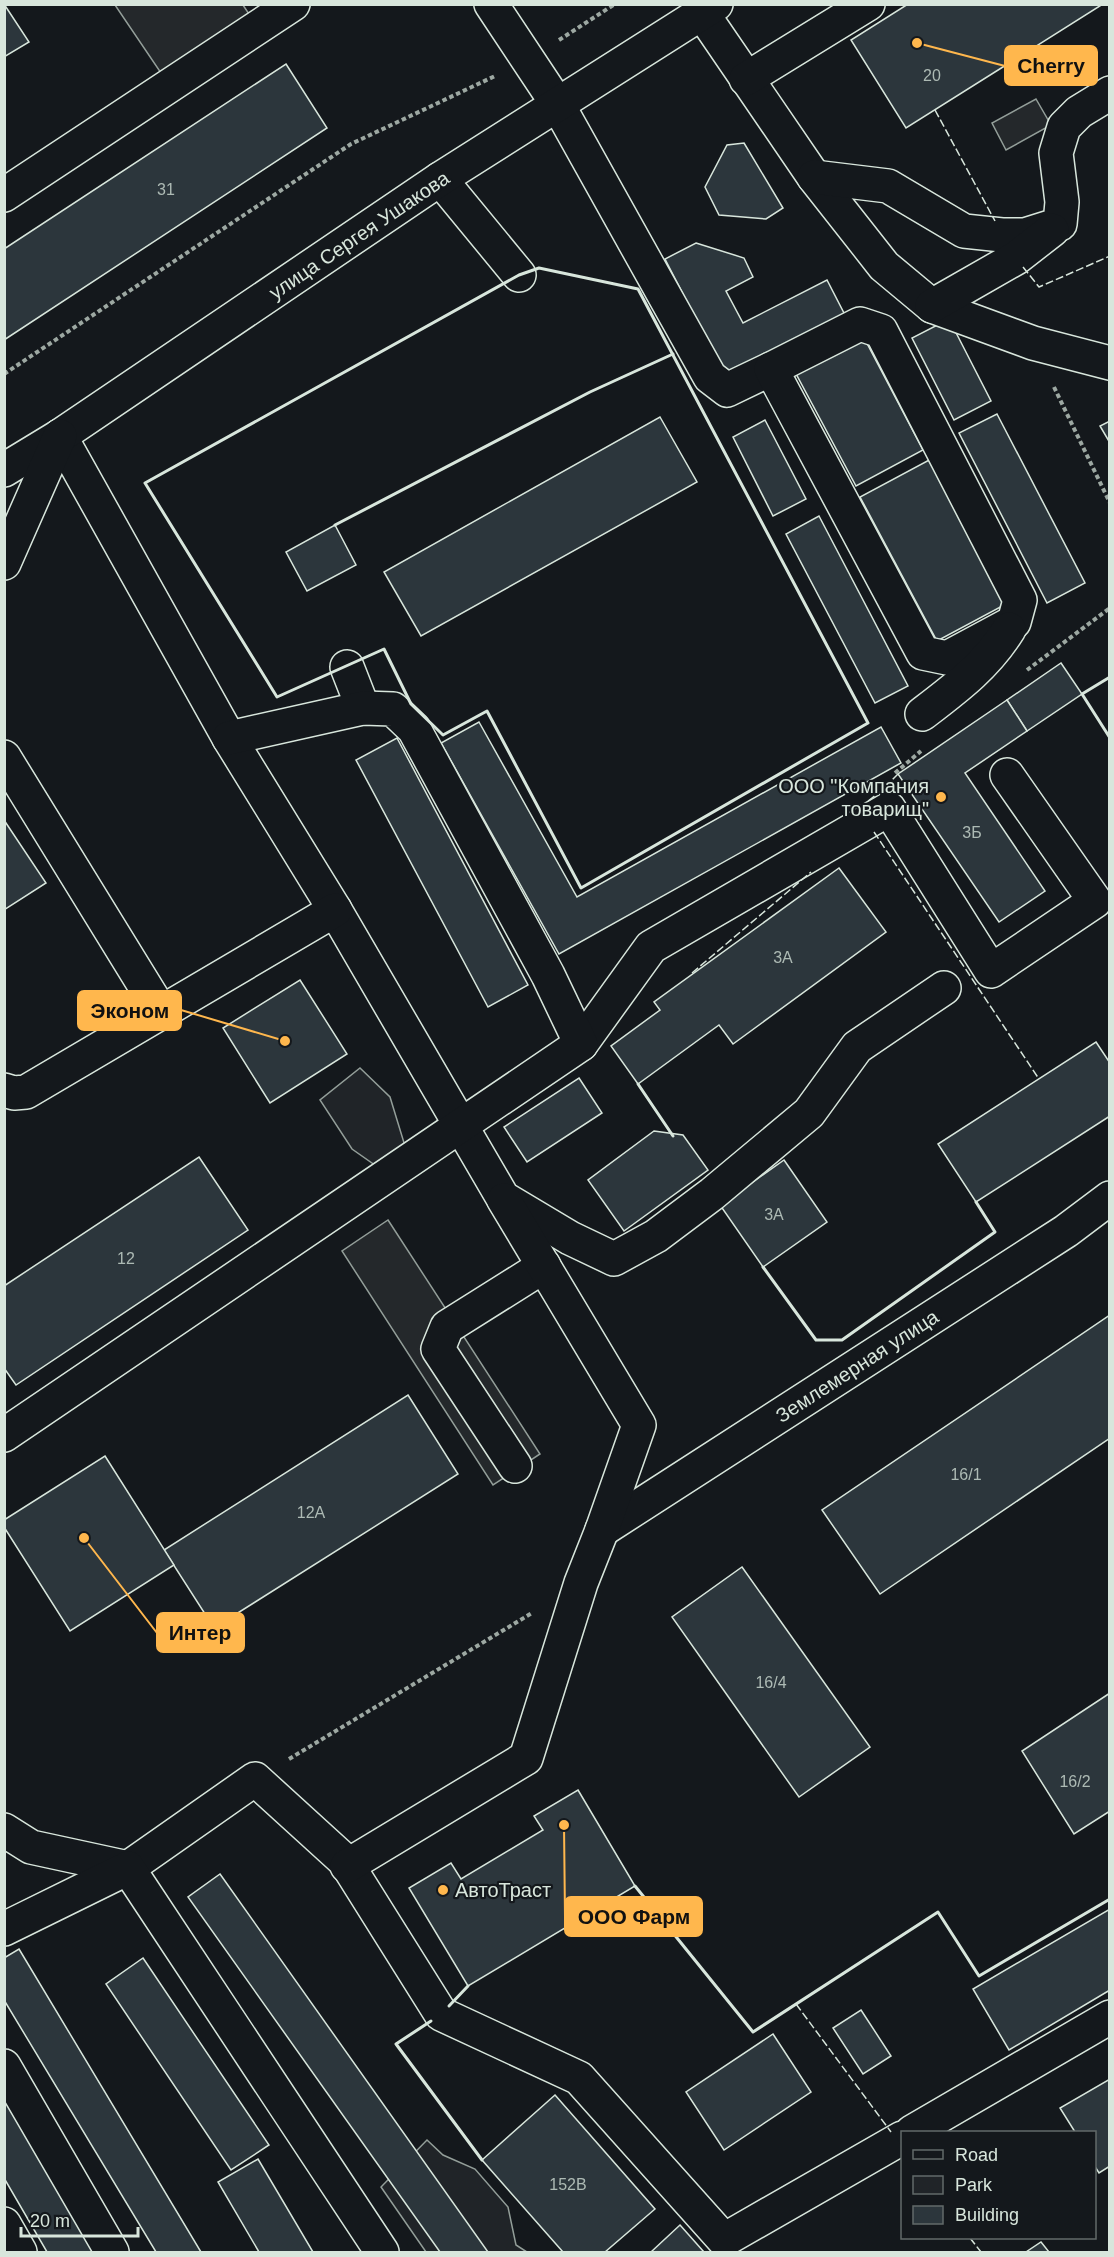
<svg xmlns="http://www.w3.org/2000/svg" width="1114" height="2257" font-family="Arial,sans-serif">
<style>
.green{fill:#202428;stroke:#939e99;stroke-width:1.5}
.parking{fill:#24282b;stroke:#939e99;stroke-width:1.5}
.building{fill:#2c363c;stroke:#d8e6dc;stroke-width:1.5}
.lines{fill:none;stroke-linecap:round;stroke-linejoin:round}
.minor-casing{stroke:#d8e6dc;stroke-width:36}
.path{stroke:#9da8a2;stroke-width:4;stroke-dasharray:4.5 3;stroke-linecap:butt}
.minor{stroke:#14181c;stroke-width:33}
.fence{stroke:#d8e6dc;stroke-width:1.5;stroke-dasharray:8 3;stroke-linecap:butt}
.wall{stroke:#d8e6dc;stroke-width:3}
.poi-dot{fill:#ffb74d;stroke:#14181c;stroke-width:2}
.labels{text-anchor:middle;stroke-width:4.5;stroke-linejoin:round;paint-order:stroke}
.number-label{font-size:16px;fill:#adbab4}
.street-label{font-size:20px;fill:#d8e6dc;stroke:#14181c}
.poi-label{font-size:20px;fill:#d8e6dc;stroke:#14181c;text-anchor:end}
.leader{fill:none;stroke:#ffb74d;stroke-width:2}
.callout-dot{fill:#ffb74d;stroke:#14181c;stroke-width:2}
.callout{fill:#ffb74d;stroke:#ffb74d;stroke-width:2}
.callout-label{font-size:21px;text-anchor:middle;font-weight:bold;fill:#111}
</style>
<rect width="100%" height="100%" fill="#14181c"/>
<g class="green">
<path d="M360,1068l30,29 15,49 -23,24 -30,-21 -32,-49z"/>
<path d="M427,2140l16,15 32,14 33,38 8,38 11,7h-101l-45,-65z"/>
</g>
<g class="parking">
<path d="M115,5h128l8,12 -88,59z"/>
<path d="M1036,99l15,26 -45,25 -14,-27z"/>
<path d="M388,1220l152,234 -47,31 -151,-234z"/>
</g>
<g class="building">
<path d="M4,4l25,38 -25,15z"/>
<path d="M908,4h195l-197,124 -55,-88z"/>
<path d="M286,64l41,64 -323,212v-91z"/>
<path d="M744,143l39,65 -17,11 -47,-4 -14,-28 22,-42z"/>
<path d="M696,243l48,15 9,19 -27,14 17,32 84,-43 19,37 -120,61 -61,-119z"/>
<path d="M949,319l42,82 -37,19 -42,-82z"/>
<path d="M862,334l61,116 -67,36 -62,-116z"/>
<path d="M997,414l88,169 -38,20 -88,-170z"/>
<path d="M660,417l37,65 -276,154 -37,-64z"/>
<path d="M765,420l41,79 -33,17 -40,-79z"/>
<path d="M1110,421v22l-10,-17z"/>
<path d="M931,459l77,144 -71,38 -77,-144z"/>
<path d="M819,516l89,170 -33,17 -89,-169z"/>
<path d="M335,525l21,40 -49,26 -21,-39z"/>
<path d="M1061,663l21,31 -55,37 -20,-31z"/>
<path d="M1007,700l20,31 -62,42 80,118 -46,31 -101,-148z"/>
<path d="M479,722l98,175 304,-170 20,36 -342,191 -118,-211z"/>
<path d="M397,738l131,247 -40,22 -132,-247z"/>
<path d="M4,820l42,63 -42,27z"/>
<path d="M839,868l47,64 -153,112 -14,-19 -81,59 -27,-38 49,-36 -6,-8z"/>
<path d="M300,980l47,74 -77,49 -47,-75z"/>
<path d="M1096,1042l14,21v53l-134,86 -38,-58z"/>
<path d="M579,1078l23,35 -75,49 -23,-35z"/>
<path d="M654,1131l29,4 25,35 -84,61 -36,-51z"/>
<path d="M199,1157l49,73 -232,155 -12,-17v-82z"/>
<path d="M784,1160l43,62 -64,45 -43,-62z"/>
<path d="M1110,1315v123l-230,156 -58,-84z"/>
<path d="M408,1395l50,79 -244,154 -50,-78z"/>
<path d="M105,1456l69,109 -104,66 -66,-104v-7z"/>
<path d="M742,1567l128,180 -71,50 -127,-180z"/>
<path d="M1110,1693v118l-36,23 -52,-83z"/>
<path d="M578,1790l57,96 -167,100 -59,-98 42,-25 10,16 82,-49 -9,-14z"/>
<path d="M220,1874l268,378h-48l-252,-355z"/>
<path d="M1110,1909v81l-101,60 -36,-61z"/>
<path d="M19,1949l182,303h-45l-152,-252v-42z"/>
<path d="M143,1958l126,187 -38,25 -125,-186z"/>
<path d="M861,2010l30,46 -28,18 -30,-46z"/>
<path d="M773,2034l38,58 -87,58 -38,-58z"/>
<path d="M1110,2079v87l-11,7 -5,-8v-33h-19l-15,-24z"/>
<path d="M4,2092l92,160h-49l-43,-74z"/>
<path d="M555,2095l100,114 -50,43h-42l-81,-92z"/>
<path d="M258,2159l55,93h-54l-41,-70z"/>
<path d="M680,2225l24,27h-53z"/>
<path d="M1041,2242l8,10h-23z"/>
</g>
<g class="lines">
<g class="minor-casing">
<g id="minor">
<path d="M491,4l67,101 152,272 17,13 44,-21"/>
<path d="M702,13l112,164 70,89 48,40 101,37 77,20"/>
<path d="M746,79l122,-75"/>
<path d="M814,177l74,9 76,45 38,4h23l35,-11 2,-22 -6,-49 8,-26 15,-15 31,-19"/>
<path d="M440,179l79,96"/>
<path d="M4,195l289,-191"/>
<path d="M932,306l84,-48 36,-28"/>
<path d="M860,324l21,7 139,269 -6,22 -67,36 -24,-5 -152,-284z"/>
<path d="M60,436l169,302 106,172 168,288 67,40 44,21 42,-23 56,-42 97,-81 48,-66 87,-59"/>
<path d="M4,470l56,-34 380,-257 276,-175"/>
<path d="M4,563l56,-127"/>
<path d="M347,667l16,41"/>
<path d="M922,714c34,-26 64,-48 87,-85"/>
<path d="M4,757l157,255"/>
<path d="M581,1044l70,-97 238,-138 102,162 104,-70 -88,-126"/>
<path d="M4,1090l10,3 12,-1 309,-182"/>
<path d="M4,1435l577,-391 -33,-69 -134,-246 -21,-20 -30,-1 -134,30"/>
<path d="M515,1466l-77,-117 9,-22 97,-61"/>
<path d="M602,1530l464,-299 44,-33"/>
<path d="M4,1830l27,17 97,21 127,-89 90,82 96,153 138,64 145,162 178,-102"/>
<path d="M347,1866l179,-108 55,-175 21,-53 37,-105 -135,-225"/>
<path d="M4,1929l124,-61 254,384"/>
<path d="M4,2066l108,186"/>
<path d="M912,2132l198,-115"/>
<path d="M4,2224l16,28"/>
</g>
</g>
<g class="path">
<path d="M559,40l56,-36"/>
<path d="M4,374l347,-230 144,-68"/>
<path d="M1054,387l56,116"/>
<path d="M1027,670l83,-62"/>
<path d="M895,773l26,-22"/>
<path d="M289,1759l243,-146"/>
</g>
<use href="#minor" class="minor"/>
<g class="fence">
<path d="M935,110l60,111"/>
<path d="M1023,267l16,20 71,-31"/>
<path d="M863,809l-1,-3 19,-15 17,-17"/>
<path d="M874,832l165,247"/>
<path d="M692,973l119,-101"/>
<path d="M796,2004l95,128"/>
<path d="M970,2238l11,14"/>
</g>
<g class="wall">
<path d="M539,268l99,21 230,434 -287,165 -94,-177 -44,24 -32,-31 -27,-55 -107,48 -132,-214 374,-208z"/>
<path d="M335,525l255,-133 83,-38"/>
<path d="M1110,677l-28,17 28,44"/>
<path d="M638,1084l35,52"/>
<path d="M763,1267l53,73h26l153,-108 -19,-30"/>
<path d="M635,1886l118,146 185,-120 41,64 131,-77"/>
<path d="M449,2006l19,-20"/>
<path d="M431,2021l-35,23 86,116"/>
</g>
</g>
<g class="poi-dot">
<circle cx="941" cy="797" r="6"/>
<circle cx="443" cy="1890" r="6"/>
</g>
<g class="labels">
<g class="number-label">
<text x="932" y="81">20</text>
<text x="166" y="195">31</text>
<text x="972" y="838">3Б</text>
<text x="783" y="963">3А</text>
<text x="774" y="1220">3А</text>
<text x="126" y="1264">12</text>
<text x="966" y="1480">16/1</text>
<text x="311" y="1518">12А</text>
<text x="771" y="1688">16/4</text>
<text x="1075" y="1787">16/2</text>
<text x="568" y="2190">152В</text>
</g>
<g class="street-label">
<text transform="translate(359 235) rotate(-34)" y="7">улица Сергея Ушакова</text>
<text transform="translate(857 1366) rotate(-33)" y="7">Землемерная улица</text>
</g>
<g class="poi-label">
<text x="929" y="793">ООО "Компания<tspan x="929" dy="23">товарищ"</tspan></text>
<text x="455" y="1897" text-anchor="start">АвтоТраст</text>
</g>
</g>
<path class="leader" d="M917 43L1005 66M285 1041L181 1010M84 1538L157 1633M564 1825L565 1917"/>
<g class="callout-dot">
<circle cx="917" cy="43" r="6"/>
<circle cx="285" cy="1041" r="6"/>
<circle cx="84" cy="1538" r="6"/>
<circle cx="564" cy="1825" r="6"/>
</g>
<g class="callout">
<rect x="1005" y="46" width="92" height="39" rx="6"/>
<rect x="78" y="991" width="103" height="39" rx="6"/>
<rect x="157" y="1613" width="87" height="39" rx="6"/>
<rect x="565" y="1897" width="137" height="39" rx="6"/>
</g>
<g class="callout-label">
<text x="1051" y="73">Cherry</text>
<text x="130" y="1018">Эконом</text>
<text x="200" y="1640">Интер</text>
<text x="634" y="1924">ООО Фарм</text>
</g>
<rect width="1114" height="2257" fill="none" stroke="#d8e6dc" stroke-width="12"/>
<rect x="901" y="2131" width="195" height="108" fill="#14181c" stroke="#626a69" stroke-width="1.5"/>
<rect x="913" y="2150" width="30" height="9" fill="#14181c" stroke="#626a69" stroke-width="1.5"/>
<text x="955" y="2161" font-size="18" fill="#d8e6dc">Road</text>
<rect x="913" y="2176" width="30" height="18" fill="#202428" stroke="#626a69" stroke-width="1.5"/>
<text x="955" y="2191" font-size="18" fill="#d8e6dc">Park</text>
<rect x="913" y="2206" width="30" height="18" fill="#2c363c" stroke="#626a69" stroke-width="1.5"/>
<text x="955" y="2221" font-size="18" fill="#d8e6dc">Building</text>
<path d="M21 2227v9h117v-9" fill="none" stroke="#d8e6dc" stroke-width="3"/>
<text x="30" y="2227" font-size="18" fill="#d8e6dc" stroke="#14181c" stroke-width="4.5" paint-order="stroke">20 m</text>
</svg>
